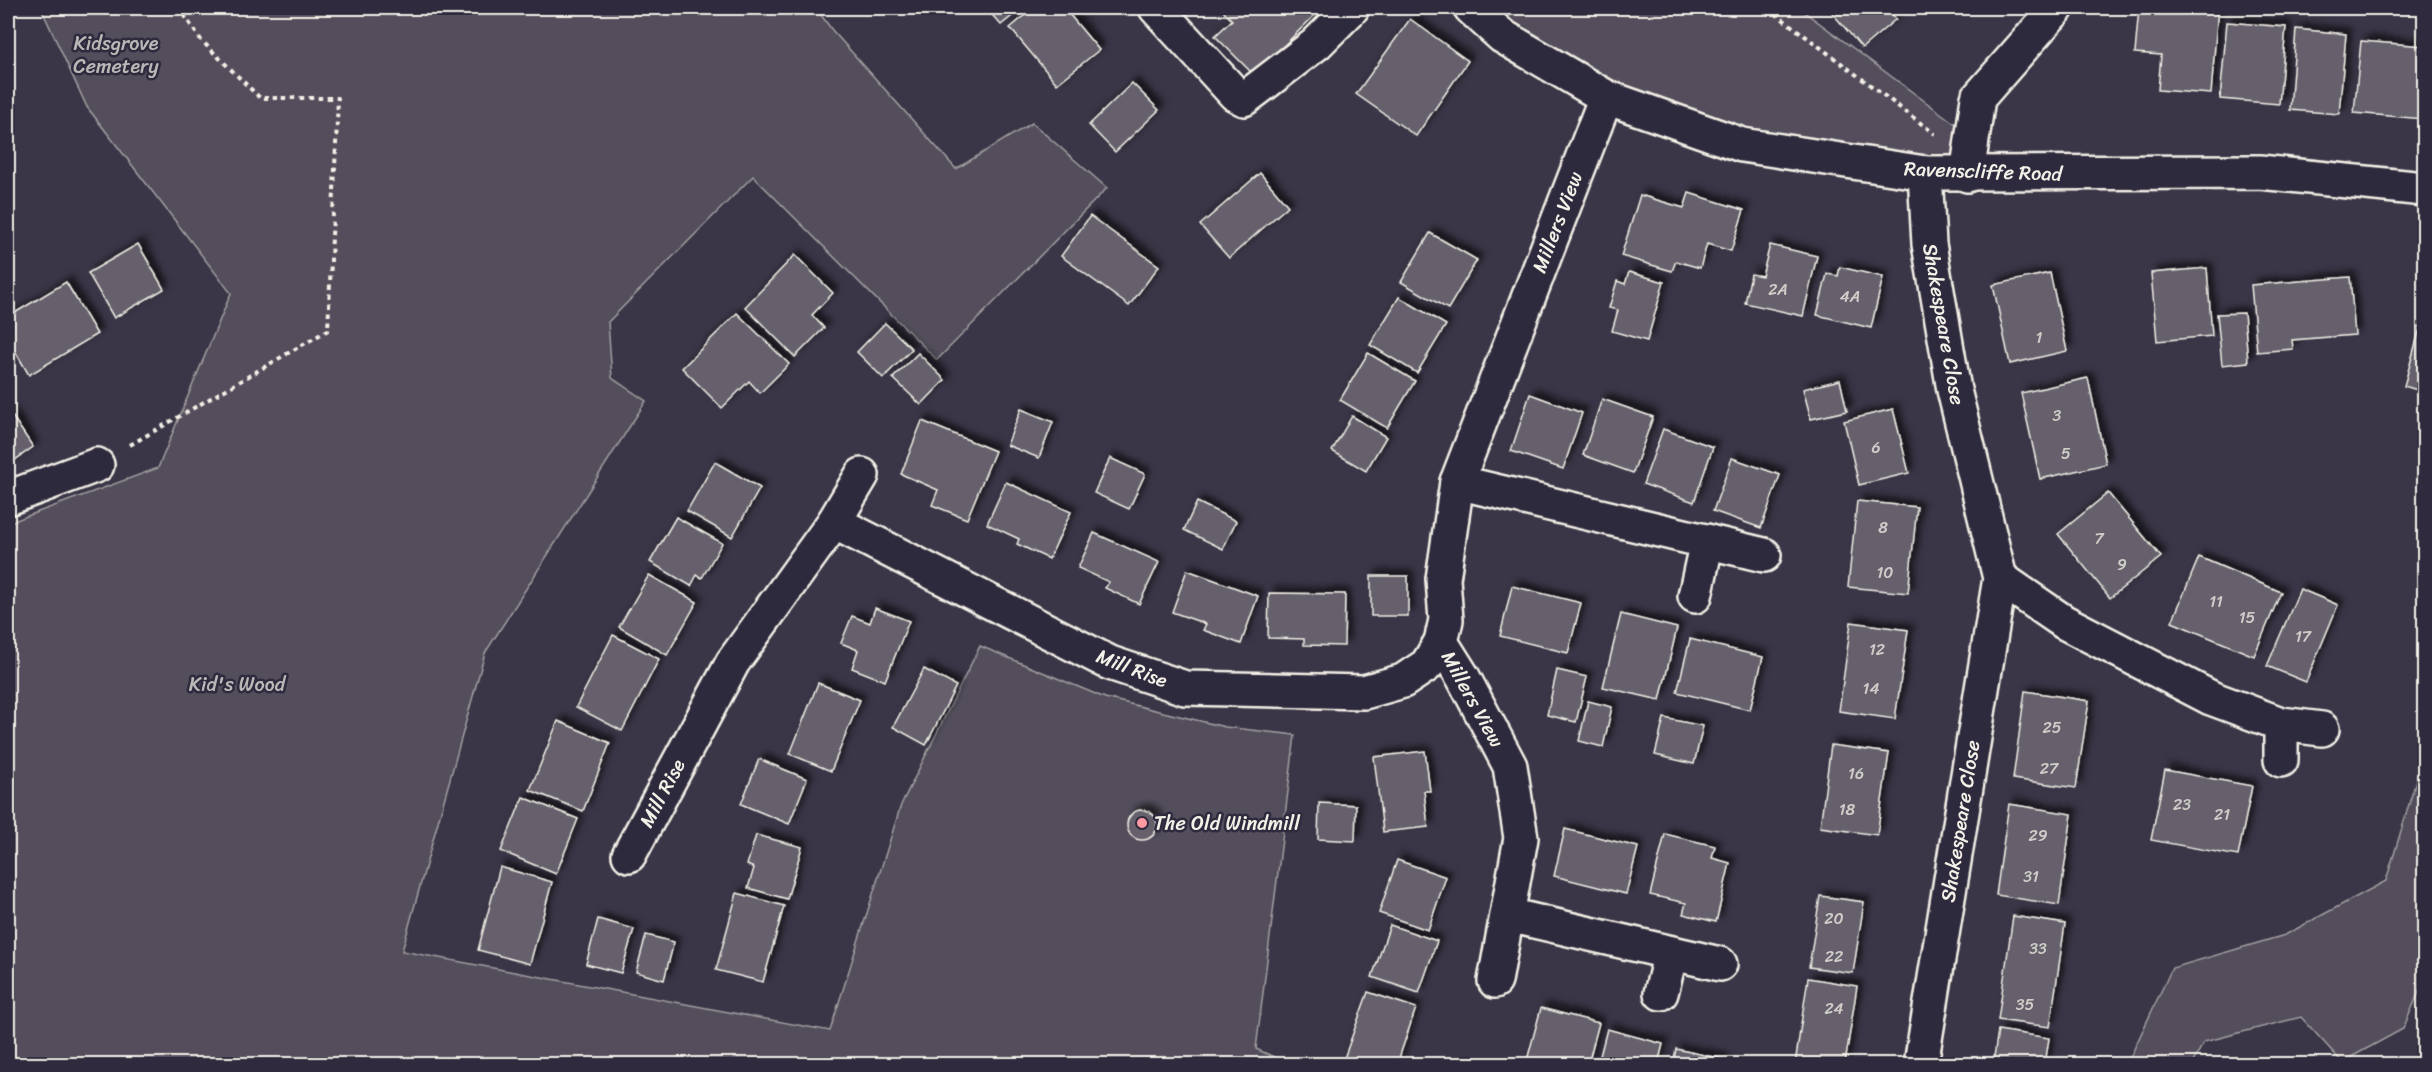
<svg xmlns="http://www.w3.org/2000/svg" width="2432" height="1072" font-family="Sriracha,sans-serif">
<style>
.green{fill:#534e5c;stroke:#a4a0a2;stroke-width:1.5}
.building{fill:#65616c;stroke:#f4f1e8;stroke-width:1.5;filter:url(#shadow)}
.lines{fill:none;stroke-linecap:round;stroke-linejoin:round}
.minor-casing{stroke:#f4f1e8;stroke-width:38}
.path{stroke:#f4f1e8;stroke-width:4;stroke-dasharray:4.5 4.5;stroke-linecap:butt}
.minor{stroke:#2f2a3d;stroke-width:33}
.poi-dot{fill:#ff9aa2;stroke:#2f2a3d;stroke-width:2}
.labels{text-anchor:middle;stroke-width:5;stroke-linejoin:round;paint-order:stroke}
.number-label{font-size:16px;fill:#d0cdc9}
.park-label{font-size:20px;fill:#bcb8b7;stroke:#2f2a3d}
.street-label{font-size:20px;fill:#f4f1e8;stroke:#2f2a3d}
.poi-label{font-size:20px;fill:#f4f1e8;stroke:#2f2a3d;text-anchor:start}
</style>
<defs>
<filter id="shadow"><feDropShadow dx="5.5" dy="-5.5" stdDeviation="3" flood-color="#0009"/></filter>
</defs>
<rect width="100%" height="100%" fill="#3b3647"/>
<filter id="ink" filterUnits="userSpaceOnUse"><feTurbulence type="fractalNoise" baseFrequency=".0167" numOctaves="2"/><feDisplacementMap in="SourceGraphic" scale="12" xChannelSelector="R" yChannelSelector="G"/><feConvolveMatrix kernelMatrix="1 2 1 2 8 2 1 2 1" color-interpolation-filters="sRGB"/></filter>
<g filter="url(#ink)">
<g class="green">
<path d="M41,8h775l16,22 124,139 76,-46 75,65 -170,172 -184,-184 -145,146 4,56 34,23 -161,252 -83,298 428,80 71,-226 79,-159 125,52 120,29 70,8 -39,314 34,15h-1282v-541l150,-55 73,-175 -144,-186z"/>
<path d="M1471,8h328l174,129 -6,38 -131,-16 -230,-62z"/>
<path d="M2424,754v226l-21,49 -61,33 -41,-45 -97,25 -12,22h-65l45,-96 113,-33 101,-54z"/>
</g>
<g class="building">
<path d="M986,8h36l-21,17z"/>
<path d="M1034,8h30l35,42 -42,34 -47,-56z"/>
<path d="M1220,8h102l-68,67 -39,-39 17,-16z"/>
<path d="M1828,8h59l9,11 -34,29z"/>
<path d="M2139,8h79l-7,86 -53,-4 3,-35 -26,-2z"/>
<path d="M1410,19l58,42 -52,75 -60,-42z"/>
<path d="M2227,22l59,5 -7,77 -59,-5z"/>
<path d="M2296,29l50,5 -7,80 -49,-4z"/>
<path d="M2361,41l63,5v73l-70,-6z"/>
<path d="M1132,83l27,27 -44,42 -26,-27z"/>
<path d="M1260,173l28,33 -59,52 -29,-33z"/>
<path d="M1689,193l55,17 -13,41 -24,-7 -7,24 -24,-7 -4,10 -51,-15 19,-61 44,13z"/>
<path d="M1090,216l69,50 -30,40 -68,-50z"/>
<path d="M1430,233l47,27 -29,49 -47,-27z"/>
<path d="M138,244l26,45 -50,29 -26,-45z"/>
<path d="M1770,245l47,11 -14,60 -58,-13 6,-29 11,2z"/>
<path d="M795,255l38,38 -21,22 12,13 -29,29 -50,-50z"/>
<path d="M1840,267l43,10 -12,51 -54,-13 10,-41 11,2z"/>
<path d="M2207,268l5,68 -55,5 -6,-68z"/>
<path d="M1629,272l35,10 -17,59 -35,-10 6,-21 -9,-2 8,-27 8,3z"/>
<path d="M2050,273l17,78 -57,13 -17,-79z"/>
<path d="M2350,277l5,58 -63,5 1,9 -36,3 -6,-67z"/>
<path d="M66,282l31,52 -68,41 -21,-36v-22z"/>
<path d="M1399,297l47,28 -29,48 -47,-28z"/>
<path d="M737,313l52,51 -29,29 -11,-12 -27,27 -40,-40z"/>
<path d="M2244,313l4,49 -26,3 -5,-51z"/>
<path d="M2423,317l1,1v74l-20,-6z"/>
<path d="M885,323l27,26 -29,29 -26,-26z"/>
<path d="M918,353l27,27 -24,25 -28,-27z"/>
<path d="M1368,353l47,28 -28,47 -47,-28z"/>
<path d="M2088,378l18,86 -66,15 -19,-86z"/>
<path d="M1840,380l7,31 -36,8 -8,-30z"/>
<path d="M1530,394l52,19 -19,56 -52,-18z"/>
<path d="M1602,399l51,18 -20,56 -50,-18z"/>
<path d="M1021,409l32,13 -14,36 -32,-13z"/>
<path d="M1893,409l16,64 -50,12 -15,-64z"/>
<path d="M8,410l25,37 -25,18z"/>
<path d="M1352,416l34,21 -20,34 -34,-20z"/>
<path d="M922,421l73,30 -28,68 -35,-14 6,-15 -37,-16z"/>
<path d="M1663,429l50,18 -19,55 -51,-18z"/>
<path d="M1110,458l35,16 -16,35 -35,-16z"/>
<path d="M1732,458l48,17 -19,53 -48,-17z"/>
<path d="M715,462l45,26 -28,49 -45,-26z"/>
<path d="M1006,482l65,30 -22,47 -32,-15 2,-5 -32,-15z"/>
<path d="M2108,493l53,64 -51,41 -52,-64z"/>
<path d="M1857,501l60,6 -9,86 -60,-6z"/>
<path d="M1197,502l39,19 -13,28 -39,-19z"/>
<path d="M676,517l46,26 -20,35 -5,-3 -6,11 -41,-24z"/>
<path d="M1094,533l65,29 -20,42 -34,-16 4,-6 -31,-14z"/>
<path d="M2199,557l82,35 -27,64 -82,-34z"/>
<path d="M1187,570l71,26 -17,48 -38,-14 3,-6 -34,-12z"/>
<path d="M649,575l48,27 -30,53 -48,-28z"/>
<rect x="1371" y="576" width="37" height="40"/>
<path d="M1512,586l69,17 -13,50 -68,-17z"/>
<path d="M2300,589l38,16 -32,77 -39,-16z"/>
<path d="M1269,593l76,1 -1,52 -40,-1v-6l-36,-1z"/>
<path d="M875,608l34,13 -24,60 -33,-13 6,-18 -17,-7 11,-27 18,7z"/>
<path d="M1621,614l56,14 -17,72 -57,-13z"/>
<path d="M1851,622l57,8 -13,89 -56,-8z"/>
<path d="M613,635l46,24 -37,72 -46,-24z"/>
<path d="M1690,639l73,18 -13,53 -73,-18z"/>
<path d="M924,669l32,17 -30,59 -33,-18z"/>
<path d="M1557,670l30,7 -11,45 -29,-7z"/>
<path d="M818,683l42,17 -29,71 -41,-17z"/>
<path d="M2025,691l64,10 -13,87 -63,-9z"/>
<path d="M1588,701l24,6 -9,40 -24,-6z"/>
<path d="M1664,718l39,8 -9,38 -39,-9z"/>
<path d="M558,721l52,22 -27,68 -53,-21z"/>
<path d="M1831,745l58,8 -12,82 -57,-8z"/>
<path d="M1425,751l5,40h-6l4,36 -45,5 -9,-75z"/>
<path d="M759,759l48,20 -18,45 -48,-20z"/>
<path d="M2165,770l87,16 -14,70 -87,-16z"/>
<path d="M523,797l55,22 -22,55 -55,-23z"/>
<path d="M1319,803l37,2 -1,36 -37,-2z"/>
<path d="M2009,804l63,10 -13,91 -63,-10z"/>
<circle cx="1142" cy="825" r="15"/>
<path d="M1565,829l73,18 -12,47 -72,-18z"/>
<path d="M1665,834l50,12 -3,12 18,5 -14,59 -33,-8 3,-11 -36,-8z"/>
<path d="M756,835l46,12 -15,52 -39,-11 6,-20 -7,-3z"/>
<path d="M1397,860l49,17 -18,53 -49,-17z"/>
<path d="M500,867l52,15 -22,82 -52,-14z"/>
<path d="M737,893l47,13 -21,76 -47,-12z"/>
<path d="M1820,896l44,6 -11,71 -44,-6z"/>
<path d="M2013,916l52,8 -15,103 -52,-7z"/>
<path d="M598,919l36,10 -13,44 -35,-9z"/>
<path d="M1390,925l47,16 -18,52 -47,-16z"/>
<path d="M646,935l28,7 -10,38 -28,-8z"/>
<path d="M1808,978l49,8 -12,78h-50z"/>
<path d="M1368,992l48,16 -19,56h-55z"/>
<path d="M1541,1008l58,15 -11,41h-62z"/>
<path d="M1607,1029l56,15 -5,20h-60z"/>
<path d="M1998,1030l51,8 -4,26h-52z"/>
<path d="M1676,1049l47,10 -1,5h-49z"/>
</g>
<g class="lines">
<g class="minor-casing">
<g id="minor">
<path d="M1156,8l79,86 9,5 72,-55 36,-36"/>
<path d="M1471,8l31,28 104,61 136,48 183,28 335,-1 164,17"/>
<path d="M1967,175l11,-77 79,-90"/>
<path d="M1457,482l307,73"/>
<path d="M8,498l89,-33"/>
<path d="M834,522l276,141 75,25 179,4 39,-11 24,-16 14,-23"/>
<path d="M2000,578l64,44 147,76 70,26 41,5"/>
<path d="M1695,596l12,-55"/>
<path d="M2281,724v36"/>
<path d="M629,855l104,-193 101,-140 28,-47"/>
<path d="M1508,915l212,49"/>
<path d="M1495,981l26,-143 -11,-72 -47,-89 -22,-35 5,-22 -3,-41 14,-97 149,-385"/>
<path d="M1661,993l10,-40"/>
<path d="M1921,1064l79,-486 -46,-188 -25,-146 -4,-71"/>
</g>
</g>
<g class="path">
<path d="M1768,8l167,126"/>
<path d="M130,445l198,-115 10,-232h-78l-59,-58 -22,-32"/>
</g>
<use href="#minor" class="minor"/>
</g>
</g>
<circle class="poi-dot" cx="1142" cy="823" r="6"/>
<g class="labels">
<g class="number-label">
<text x="1778" y="295">2A</text>
<text x="1850" y="302">4A</text>
<text x="2039" y="343">1</text>
<text x="2057" y="421">3</text>
<text x="1876" y="453">6</text>
<text x="2066" y="459">5</text>
<text x="1883" y="533">8</text>
<text x="2099" y="544">7</text>
<text x="2122" y="570">9</text>
<text x="1885" y="578">10</text>
<text x="2216" y="607">11</text>
<text x="2247" y="623">15</text>
<text x="2303" y="642">17</text>
<text x="1877" y="655">12</text>
<text x="1871" y="694">14</text>
<text x="2052" y="733">25</text>
<text x="2049" y="774">27</text>
<text x="1856" y="779">16</text>
<text x="2182" y="810">23</text>
<text x="1847" y="815">18</text>
<text x="2222" y="820">21</text>
<text x="2038" y="841">29</text>
<text x="2031" y="882">31</text>
<text x="1834" y="924">20</text>
<text x="2038" y="954">33</text>
<text x="1834" y="962">22</text>
<text x="2025" y="1010">35</text>
<text x="1834" y="1014">24</text>
</g>
<g class="park-label">
<text x="116" y="50">Kidsgrove<tspan x="116" dy="23">Cemetery</tspan></text>
<text x="237" y="691">Kid's Wood</text>
</g>
<g class="street-label">
<text transform="translate(1983 171) rotate(2)" y="7">Ravenscliffe Road</text>
<text transform="translate(1557 222) rotate(-69)" y="7">Millers View</text>
<text transform="translate(1944 324) rotate(80)" y="7">Shakespeare Close</text>
<text transform="translate(1132 668) rotate(21)" y="7">Mill Rise</text>
<text transform="translate(1473 699) rotate(61)" y="7">Millers View</text>
<text transform="translate(662 793) rotate(-62)" y="7">Mill Rise</text>
<text transform="translate(1960 821) rotate(-81)" y="7">Shakespeare Close</text>
</g>
<g class="poi-label">
<text x="1154" y="830">The Old Windmill</text>
</g>
</g>
<rect width="2432" height="1072" fill="none" stroke="#2f2a3d" stroke-width="30"/>
<rect x="15" y="15" width="2402" height="1042" fill="none" stroke="#f4f1e8" stroke-width="2" filter="url(#ink)"/>
</svg>
